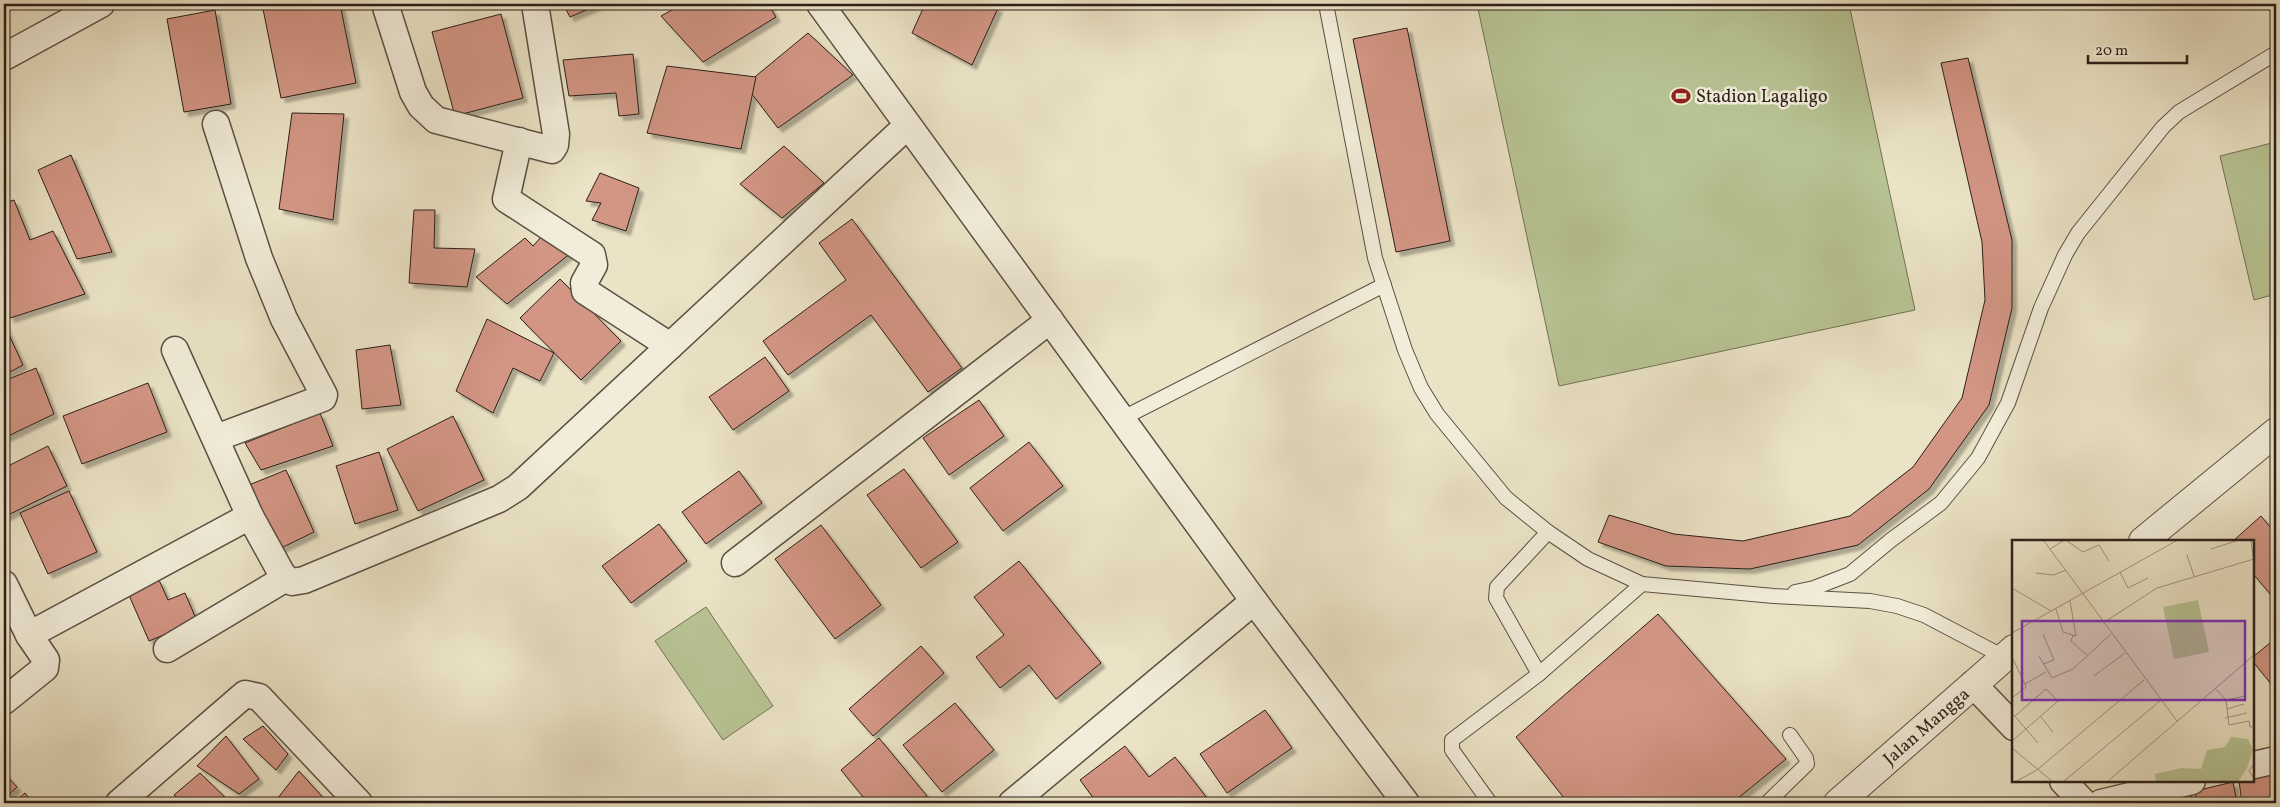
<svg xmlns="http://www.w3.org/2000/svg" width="2280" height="807" font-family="Vollkorn,serif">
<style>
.green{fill:#b8c494;stroke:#727256}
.building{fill:#d39685;stroke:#2b1f19;filter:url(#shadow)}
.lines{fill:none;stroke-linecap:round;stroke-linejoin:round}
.service-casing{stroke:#5b5044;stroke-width:16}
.minor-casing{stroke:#5b5044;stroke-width:29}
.tertiary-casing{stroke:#5b5044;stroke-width:30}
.service{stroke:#f2edda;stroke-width:14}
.minor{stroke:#f2edda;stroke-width:26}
.tertiary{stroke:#f2edda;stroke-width:28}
.labels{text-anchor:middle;stroke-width:5;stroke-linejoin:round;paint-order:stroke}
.poi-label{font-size:18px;fill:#2b1f19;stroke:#f2edda;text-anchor:start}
.street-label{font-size:18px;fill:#2b1f19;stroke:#f2edda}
.inset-road{fill:none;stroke:#9e9581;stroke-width:1}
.view{fill:#7b2cbf;fill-opacity:0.15;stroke:#7b2cbf;stroke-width:2.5}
.inset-edge{fill:none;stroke:#2b1f19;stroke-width:2.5}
</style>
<defs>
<filter id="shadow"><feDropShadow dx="4.5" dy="4.5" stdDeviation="1" flood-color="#0004"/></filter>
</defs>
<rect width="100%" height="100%" fill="#ebe3c6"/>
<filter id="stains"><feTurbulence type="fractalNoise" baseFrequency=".004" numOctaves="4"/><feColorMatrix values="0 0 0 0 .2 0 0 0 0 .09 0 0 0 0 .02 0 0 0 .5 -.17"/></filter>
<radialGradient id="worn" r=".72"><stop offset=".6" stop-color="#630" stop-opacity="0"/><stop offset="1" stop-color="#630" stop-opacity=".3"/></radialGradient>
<g class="green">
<path d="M1477,4h372l66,306 -356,76z"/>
<path d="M2276,142v152l-22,6 -34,-144z"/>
<path d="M706,607l67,99 -50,34 -68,-99z"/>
</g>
<g class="building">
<path d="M262,4h78l16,79 -75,15z"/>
<path d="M563,4h37l-30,13z"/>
<path d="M683,4h85l8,13 -73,45 -42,-46z"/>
<path d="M925,4h64l9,4 -26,57 -60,-32z"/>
<path d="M215,10l16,94 -47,8 -17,-93z"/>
<path d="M501,14l22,84 -68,18 -23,-84z"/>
<path d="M1407,28l43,213 -54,11 -43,-213z"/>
<path d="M808,33l45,42 -75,53 -33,-43z"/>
<path d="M633,54l6,60 -20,2 -3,-23 -47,3 -6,-36z"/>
<path d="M1968,58l44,182v68l-23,97 -60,84 -71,56 -108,24 -84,-3 -68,-24 11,-27 65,19 69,7 107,-25 63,-49 49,-69 23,-98 -3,-58 -41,-179z"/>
<path d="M667,66l89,11 -15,72 -94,-16z"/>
<path d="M292,113l52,1 -11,106 -54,-11z"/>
<path d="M784,146l40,37 -42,35 -42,-34z"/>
<path d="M71,155l41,97 -35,7 -39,-89z"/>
<path d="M600,173l39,15 -13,43 -34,-11 9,-17 -15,-2z"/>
<path d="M14,200l16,40 23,-9 32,63 -75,24 -6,-16v-99z"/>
<path d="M414,210h21l-1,38 41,1 -8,38 -58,-4z"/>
<path d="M852,219l110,149 -34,24 -57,-77 -83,60 -25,-34 83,-61 -27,-37z"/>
<path d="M549,228l27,21 -69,55 -31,-27 49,-39 8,8z"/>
<path d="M560,279l61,62 -40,39 -61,-62z"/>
<path d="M487,319l67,34 -14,28 -27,-13 -20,45 -37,-22z"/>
<path d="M4,324l19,41 -19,10z"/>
<path d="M390,345l11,60 -39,4 -6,-59z"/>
<path d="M765,357l24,34 -56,39 -24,-33z"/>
<path d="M36,368l18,46 -50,24v-57z"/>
<path d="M148,383l19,49 -85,32 -19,-48z"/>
<path d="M979,400l25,36 -55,39 -26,-37z"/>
<path d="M320,413l13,33 -72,24 -16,-27z"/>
<path d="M453,416l31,64 -66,31 -31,-62z"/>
<path d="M1029,442l34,44 -60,45 -33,-43z"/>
<path d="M48,446l19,40 -63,31v-49z"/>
<path d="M379,452l19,58 -43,14 -19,-58z"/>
<path d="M904,469l54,73 -37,26 -54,-73z"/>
<path d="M286,470l28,62 -37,18 -28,-65z"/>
<path d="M739,471l23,32 -56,41 -24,-32z"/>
<path d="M69,491l28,61 -49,22 -28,-61z"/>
<path d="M2261,516l15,18v67l-22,-26v-34h-21z"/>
<path d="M659,524l28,37 -56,42 -29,-37z"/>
<path d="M821,525l60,80 -46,34 -60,-80z"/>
<path d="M1019,561l82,102 -45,36 -27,-34 -29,23 -24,-31 28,-22 -30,-38z"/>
<path d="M159,580l9,20 17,-7 12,28 -48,20 -21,-48z"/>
<path d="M1658,614l128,145 -54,44h-164l-52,-66z"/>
<path d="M2276,638v52l-22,-27v-7z"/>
<path d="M921,646l23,27 -71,63 -24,-27z"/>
<path d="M955,703l39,47 -52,42 -39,-47z"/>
<path d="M1265,710l27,38 -65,45 -27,-39z"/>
<path d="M263,726l25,28 -12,16 -33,-31z"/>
<path d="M226,736l33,43 -20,15 -42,-28z"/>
<path d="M879,738l48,58 -8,7h-51l-27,-33z"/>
<path d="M1125,746l24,31 26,-20 36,46h-114l-17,-23z"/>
<path d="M2276,767v36h-34l-3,-22h15v-9z"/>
<path d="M299,771l29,32h-47l-4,-4z"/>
<path d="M4,773l13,14 -13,12z"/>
<path d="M200,773l31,30h-48l-9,-8z"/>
<path d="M2233,782l4,21h-40l-2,-12z"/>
<path d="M2190,790l3,13h-42z"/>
<path d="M25,793l8,10h-20z"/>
</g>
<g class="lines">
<g class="service-casing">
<g id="service">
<path d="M1326,4l49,254 30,92 16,38 16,26 69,84 42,34 40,27 54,25 132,12 96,5 27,5 27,9 80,42"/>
<path d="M1121,419l263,-134"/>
<path d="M1795,592l19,-4 36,-14 41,-34 50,-37 37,-45 30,-55 33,-95 24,-53 13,-22 85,-106 16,-15 97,-59"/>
<path d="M1539,674l-43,-76 1,-11 51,-55"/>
<path d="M1490,803l-38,-53v-10l87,-66 103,-90"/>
<path d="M1767,803l40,-39 -1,-6 -16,-23"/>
</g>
</g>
<g class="minor-casing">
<g id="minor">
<path d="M385,4l28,88 8,14 15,14 116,30 3,-5 1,-11 -21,-130"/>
<path d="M820,4l434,597 152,202"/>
<path d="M4,57l97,-53"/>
<path d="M216,124l43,134 25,61 40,76 -1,3 -107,40"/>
<path d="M519,141l-13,58 86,56 2,10 -10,18 1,8 85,55"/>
<path d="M175,350l75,166 33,60 9,6 12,-2 195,-81 19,-12 389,-361"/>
<path d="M735,563l315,-243"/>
<path d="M4,584l25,51 221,-119"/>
<path d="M167,649l119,-71"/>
<path d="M1973,684l41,43"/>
<path d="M4,701l41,-33 1,-8 -17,-25"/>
<path d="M2254,765l22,-5"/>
<path d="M2063,781l21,22"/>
<path d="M119,803l126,-109 14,3 100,106"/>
<path d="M1012,803l242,-202"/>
<path d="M2101,803l91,-22"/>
</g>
</g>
<g class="tertiary-casing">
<g id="tertiary">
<path d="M2143,541l133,-109"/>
<path d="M1838,803l176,-154"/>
</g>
</g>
<use href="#service" class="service"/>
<use href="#minor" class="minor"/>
<use href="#tertiary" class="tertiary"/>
</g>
<defs>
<g id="stadium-bare" transform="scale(1.5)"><path d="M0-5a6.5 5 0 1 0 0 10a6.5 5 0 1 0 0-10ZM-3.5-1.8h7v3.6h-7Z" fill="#8f2418" stroke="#f2edda" stroke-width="2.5" paint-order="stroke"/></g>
</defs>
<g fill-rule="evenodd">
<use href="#stadium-bare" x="1681" y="96"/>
</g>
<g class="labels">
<g class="poi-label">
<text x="1696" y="102">Stadion Lagaligo</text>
</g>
<g class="street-label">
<text transform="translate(1926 726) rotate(-41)" y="6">Jalan Mangga</text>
</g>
</g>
<g transform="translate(2012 540)">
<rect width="242" height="242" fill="#ebe3c6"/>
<path d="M186,60l11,52 -35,7 -11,-52zM219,197l17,2 5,11 -6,18 -9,14h-82l-1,-8 26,-6 20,1 6,-19 18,-3z" fill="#b8c494"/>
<path class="inset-road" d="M32,1l133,180M55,1l16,11 16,-7 10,16M239,1l3,21M38,9l13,-8M199,9l25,-8M175,15l7,21M108,32l8,16 20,-10M24,33l18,2 12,-5M0,48l39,23M44,69l7,23 13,4 -6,-35M91,83l54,-35 97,-29M0,93l164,-92M31,94l11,26 -11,4M61,95l-2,6 16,14M27,116l13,22 21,-9 38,-35M0,117l13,27 21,-12M82,136l31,-23M203,148l11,12 19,-4M0,158l14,-11 -1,-3M214,160l3,25 20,-4 1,6h4M215,169l17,-5M0,173l26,30M29,177l12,15M213,178l22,-5M0,201l46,-40 -12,-12 -31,27M0,208l41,34M242,224l-5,7 5,7M3,242l22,-12 107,-90M51,242l97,-81M95,242l147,-127"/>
<path class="view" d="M10,81h223v79h-223z"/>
<rect width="242" height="242" class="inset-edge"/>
</g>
<rect width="2280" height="807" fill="none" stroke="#ebe3c6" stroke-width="20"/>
<rect x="5" y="5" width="2270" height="797" fill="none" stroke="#2b1f19" stroke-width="2.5"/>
<rect x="10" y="10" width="2260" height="787" fill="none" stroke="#2b1f19"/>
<path d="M2088 55v8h99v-8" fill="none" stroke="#2b1f19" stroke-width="2.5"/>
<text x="2095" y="55" font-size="15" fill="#2b1f19" stroke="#f2edda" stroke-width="4" paint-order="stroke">20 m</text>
<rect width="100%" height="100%" filter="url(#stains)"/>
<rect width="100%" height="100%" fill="url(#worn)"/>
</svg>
